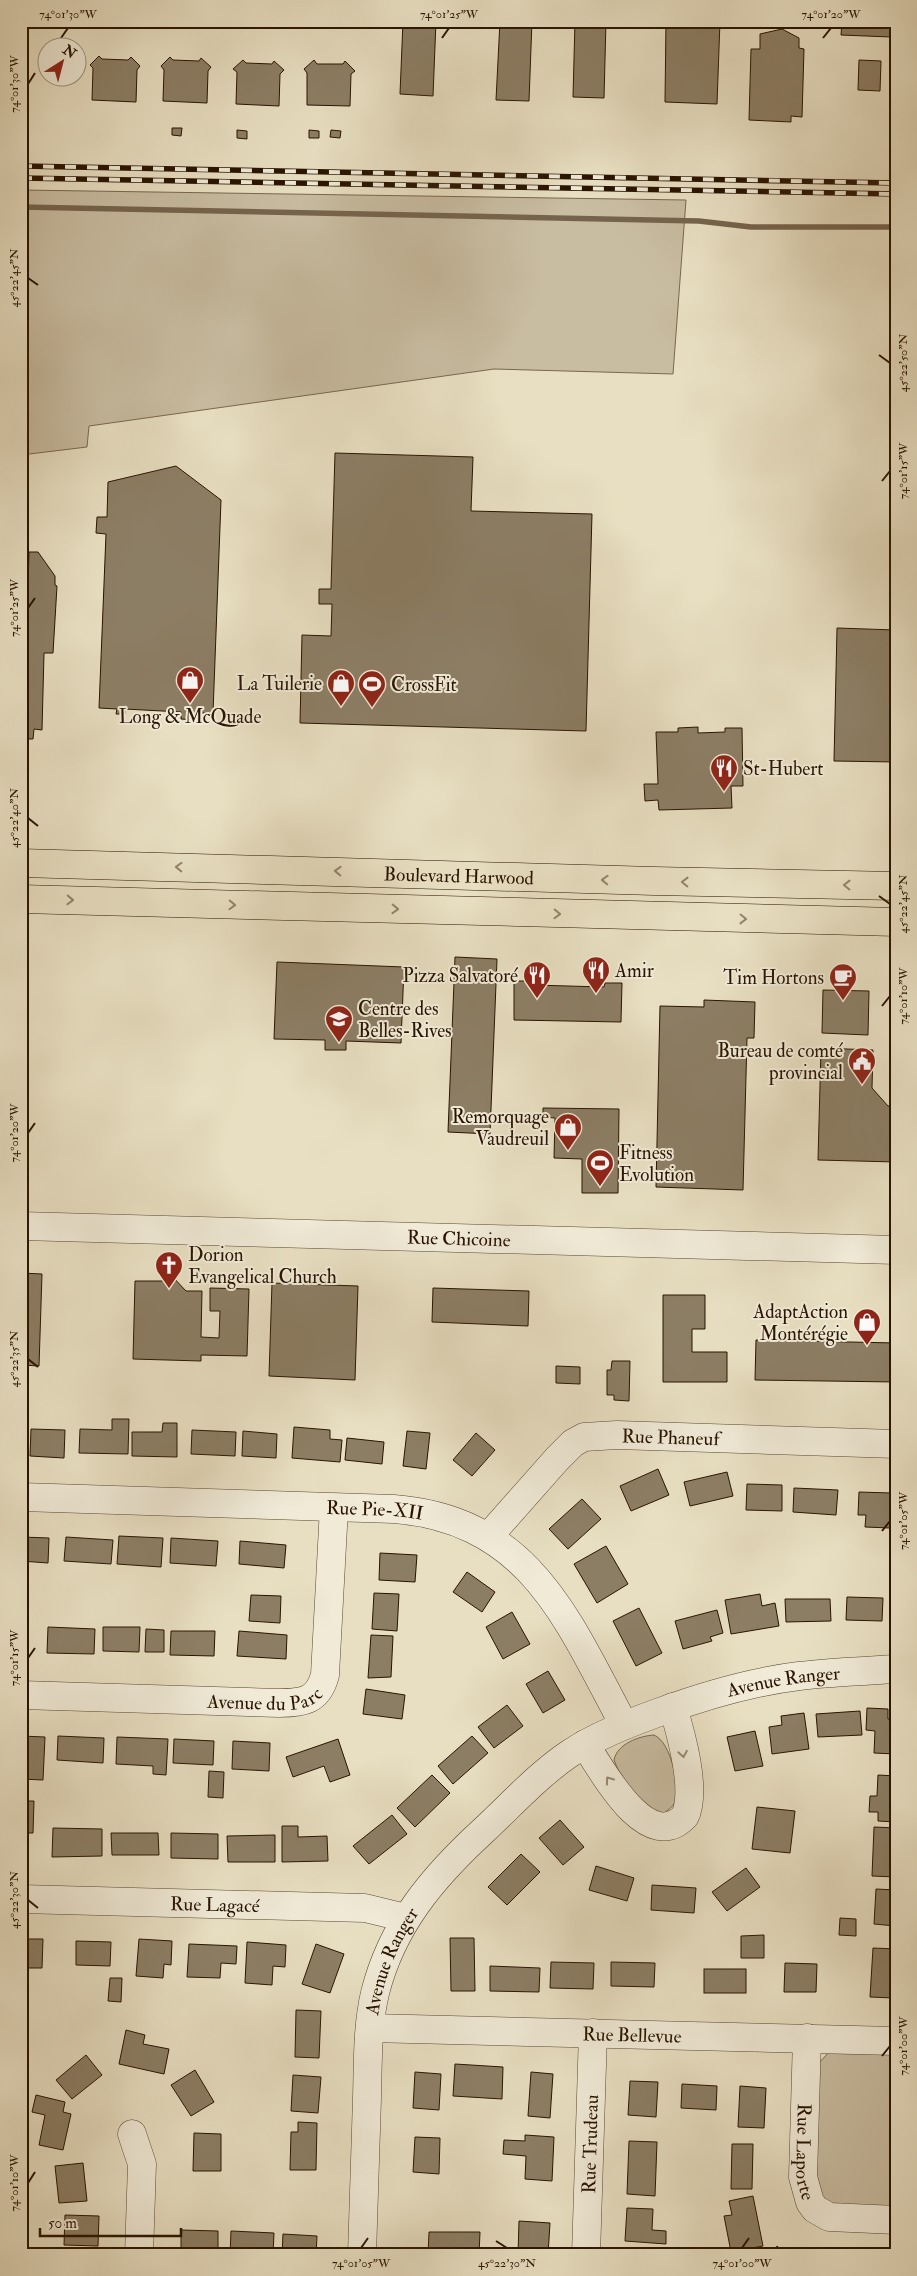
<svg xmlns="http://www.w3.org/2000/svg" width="917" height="2276" font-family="'IM FELL Double Pica',serif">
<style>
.green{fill:#c8bca1;stroke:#786850}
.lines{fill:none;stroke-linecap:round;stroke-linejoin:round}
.stream{stroke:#75644d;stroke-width:5.5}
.building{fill:#8c7e65;stroke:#291400}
.minor-casing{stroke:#594730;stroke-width:29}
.highway-casing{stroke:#291400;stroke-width:29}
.minor{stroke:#f0ead7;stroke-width:28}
.highway{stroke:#e8dfc2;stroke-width:28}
.rail-casing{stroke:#291400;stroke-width:5.5}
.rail{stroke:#f0ead7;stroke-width:4;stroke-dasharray:11;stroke-linecap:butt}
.oneway{stroke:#92846b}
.oneway2{stroke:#968a76}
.ticks{fill:none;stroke:#291400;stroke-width:2}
.labels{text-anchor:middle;stroke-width:4;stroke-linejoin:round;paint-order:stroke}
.poi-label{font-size:19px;fill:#291400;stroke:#f0ead7;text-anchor:end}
.street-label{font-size:19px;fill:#291400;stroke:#f0ead7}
.neatline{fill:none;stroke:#291400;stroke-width:2}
.ticks-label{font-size:12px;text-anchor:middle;fill:#291400}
</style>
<rect width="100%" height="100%" fill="#e8dfc2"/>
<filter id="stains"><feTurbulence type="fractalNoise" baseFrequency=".004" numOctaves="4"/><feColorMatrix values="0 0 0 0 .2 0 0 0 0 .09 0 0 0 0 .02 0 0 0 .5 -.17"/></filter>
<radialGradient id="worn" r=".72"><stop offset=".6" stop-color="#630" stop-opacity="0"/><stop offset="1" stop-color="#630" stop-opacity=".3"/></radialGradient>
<g class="green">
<path d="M21,190l665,10 -13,174 -179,-5 -405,57 -2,21 -66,8z"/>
<path d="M654,1735c17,7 26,51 21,67 -2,5 -7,8 -11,11l-18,-2 -27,-39 -5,-12c3,-16 25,-24 40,-25z"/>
<path d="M829,2052h67v155l-68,-2 -13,-14 3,-118 2,-11z"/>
</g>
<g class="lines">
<path class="stream" d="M21,207l678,14 52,6h145"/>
</g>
<g class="building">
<path d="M403,21h33l-3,75 -33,-2z"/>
<path d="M500,21h32l-3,80 -33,-1z"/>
<path d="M575,21h31l-2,77 -31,-1z"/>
<path d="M666,21h54l-3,83 -52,-2z"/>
<path d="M842,21h49v16l-50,-2z"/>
<path d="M782,29l17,9v10l5,1 -2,68 -11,-1v6l-42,-2 2,-71h9v-15z"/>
<path d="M99,56l3,3 26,1 3,-3 9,9 -3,4 -1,32 -44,-2 1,-32 -3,-3z"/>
<path d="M170,57l3,3 26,1 2,-3 10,9 -3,4 -1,32 -44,-2 1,-31 -3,-4z"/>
<path d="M243,60l3,3 26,1 2,-3 10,9 -4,4 -1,32 -43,-2 1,-32 -4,-3z"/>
<path d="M314,60l3,4h26l2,-3 10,10 -4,3 -1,32 -43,-1v-32l-3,-4z"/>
<path d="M859,60l22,1 -1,30 -22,-1z"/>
<path d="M21,121h5l-1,7h-4z"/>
<path d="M172,128h10l-1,8 -9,-1z"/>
<path d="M237,130l10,1v8l-10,-1z"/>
<path d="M309,130l10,1v7h-10z"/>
<path d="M331,130l10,1 -1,7 -10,-1z"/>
<path d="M335,453l138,4 -2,54 121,3 -6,217 -286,-8 2,-88 29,1 1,-32h-13v-15h12z"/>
<path d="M176,466l45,34 -8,213h-16v7l-16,-1v-7l-56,-3v5h-9l1,-5 -18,-1 7,-174 -10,-1 1,-16h10l1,-35z"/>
<path d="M29,552h9l17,24v9l2,1 -4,67h-9l-2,77 -8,-1 -1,10h-12v-155h7z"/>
<path d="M896,622v140l-62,-1 3,-133 59,2z"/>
<path d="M698,727v6l27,-1v-4h17l1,58h-12l1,22 -73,2 -1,-10 -13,1 -1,-17h14l-2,-52h22v-4z"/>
<path d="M455,957l42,2 -7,175 -42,-2z"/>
<path d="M277,962l127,5 -3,76 -55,-2v9h-21v-10l-51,-1z"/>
<path d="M514,981h18v4l72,2 1,-4h17l-1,39 -107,-2z"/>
<path d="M823,990l46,1 -1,44 -46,-2z"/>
<path d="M704,1000l51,2 -1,36h-7l-4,152 -87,-3 4,-181 44,1z"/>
<path d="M821,1048l52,2 -1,38 16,18h8v56l-78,-2z"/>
<path d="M543,1108l76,1 -1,84h-36v-34l-28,-1 1,-40 -12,-1z"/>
<path d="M21,1273l21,1 -3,92 -18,-1z"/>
<path d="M170,1274l16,17h16l-1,46 18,1 1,-27h-10v-23l39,1 -2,67 -46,-1v6l-68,-2 2,-78h27z"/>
<path d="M272,1283l86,3 -3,94 -86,-4z"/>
<path d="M433,1288l96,3 -1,35 -96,-4z"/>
<path d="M663,1295h42v34h-13v23h35v30h-64z"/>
<path d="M756,1340l140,3v39l-141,-2z"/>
<path d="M612,1361h18l-1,40 -15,-1v-5h-7v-25h4z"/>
<path d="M556,1366l24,1v17l-24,-1z"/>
<path d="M112,1419h17l-1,35 -49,-1 1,-24 32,1z"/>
<path d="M163,1423h14v34l-45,-1v-24h30z"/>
<path d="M294,1427l36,3v9l12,1 -2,22 -48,-4z"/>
<path d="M31,1429l34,1 -1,28 -34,-2z"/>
<path d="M192,1430l44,2 -1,24 -44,-2z"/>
<path d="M243,1431l34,3 -1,24 -34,-2z"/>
<path d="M407,1431l23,2 -4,36 -23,-3z"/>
<path d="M476,1433l19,17 -23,26 -19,-16z"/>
<path d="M347,1438l37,4 -2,22 -37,-4z"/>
<path d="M658,1469l11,26 -38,16 -11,-25z"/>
<path d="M727,1472l6,24 -43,10 -6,-24z"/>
<path d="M747,1484l35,1v26l-36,-1z"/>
<path d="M794,1488l44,2 -2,25 -43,-3z"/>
<path d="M859,1492l32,1 -1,35 -25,-1 1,-12h-8z"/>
<path d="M582,1499l19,20 -33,30 -19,-20z"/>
<path d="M119,1536l44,2 -2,29 -44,-3z"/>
<path d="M21,1537l28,1 -1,25 -27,-2z"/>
<path d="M66,1537l47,3 -2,24 -47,-3z"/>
<path d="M171,1538l47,3 -2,25 -46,-3z"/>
<path d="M240,1541l46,4 -2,23 -45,-4z"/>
<path d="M606,1546l22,38 -31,19 -23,-39z"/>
<path d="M380,1553l37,2 -2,27 -36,-2z"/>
<path d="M467,1572l28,20 -13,20 -29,-20z"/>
<path d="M374,1593l25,1 -2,37 -25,-2z"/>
<path d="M760,1594l2,12 13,-3 4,23 -48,8 -6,-34z"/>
<path d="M251,1595l30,1 -1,27 -31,-2z"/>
<path d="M847,1597l36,1 -1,23 -36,-1z"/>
<path d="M785,1599h45l1,22 -45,1z"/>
<path d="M639,1608l23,45 -26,13 -23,-45z"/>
<path d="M717,1610l6,23 -13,4 2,4 -29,8 -8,-28z"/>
<path d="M512,1612l18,32 -27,15 -17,-32z"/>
<path d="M48,1627l47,2 -1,25 -47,-1z"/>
<path d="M103,1627h37l-1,25 -36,-1z"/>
<path d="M146,1629l18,1v22h-19z"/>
<path d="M171,1631h44l-1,25 -44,-1z"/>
<path d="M239,1631l48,4 -1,24 -49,-3z"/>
<path d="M371,1635l22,1 -2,41 -23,1z"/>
<path d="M548,1671l17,29 -22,13 -17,-29z"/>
<path d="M366,1689l39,6 -3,24 -39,-5z"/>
<path d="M507,1705l16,21 -29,22 -16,-21z"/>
<path d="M867,1708l21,1v10h8v35l-22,-1 1,-22 -9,-1z"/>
<path d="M860,1711l2,24 -44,2 -2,-23z"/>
<path d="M804,1713l5,36 -37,5 -3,-27 13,-2 -1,-9z"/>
<path d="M755,1731l8,35 -28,5 -8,-34z"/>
<path d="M21,1736l24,1 -2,43 -22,-1z"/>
<path d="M58,1736l46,2 -1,25 -46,-3z"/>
<path d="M472,1736l16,17 -35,31 -15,-18z"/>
<path d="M117,1737l51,2 -2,36 -13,-1v-8l-37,-2z"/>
<path d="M174,1739l40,2 -1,24 -40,-2z"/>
<path d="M338,1739l12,36 -20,7 -6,-16 -31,11 -7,-20z"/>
<path d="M233,1741l37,2 -1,28 -37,-2z"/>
<path d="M209,1771l15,1 -1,26 -15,-1z"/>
<path d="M432,1775l18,18 -35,34 -18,-19z"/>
<path d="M878,1775l18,1v46l-18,-1v-9h-9l1,-16h7z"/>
<path d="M21,1801h13l-1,32h-12z"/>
<path d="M757,1807l38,4 -5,42 -38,-4z"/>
<path d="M392,1815l15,19 -38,30 -16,-18z"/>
<path d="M560,1820l24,27 -21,18 -24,-27z"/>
<path d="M282,1826h16v11l29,-1 1,25 -46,1z"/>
<path d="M874,1827l22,1v49l-24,-1z"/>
<path d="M53,1828l49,1v27l-50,1z"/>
<path d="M111,1833h47l1,22h-47z"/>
<path d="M171,1833l47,1v25l-47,-1z"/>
<path d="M275,1835v27h-47l-1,-26z"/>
<path d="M521,1854l19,18 -33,33 -19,-18z"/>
<path d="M596,1866l38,12 -7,23 -38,-11z"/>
<path d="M746,1868l14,19 -33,24 -15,-19z"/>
<path d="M652,1885l44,3 -2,25 -43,-3z"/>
<path d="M876,1889l20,1v36l-22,-2z"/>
<path d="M840,1918l16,1v17l-17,-1z"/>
<path d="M764,1935v23h-23v-22z"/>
<path d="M450,1938h24l1,53h-24z"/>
<path d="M21,1939h22l-1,29h-21z"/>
<path d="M139,1939l33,2 -1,24 -7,-1 -1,14 -27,-2z"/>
<path d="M76,1941l35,1 -1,24 -34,-1z"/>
<path d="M247,1942l39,3 -1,22 -12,-1 -1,19 -27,-2z"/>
<path d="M189,1944l48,2 -1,18 -15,-1 -1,15 -33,-1z"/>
<path d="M316,1944l28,10 -14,39 -28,-9z"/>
<path d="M873,1948l23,1 -2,49 -24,-1z"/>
<path d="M551,1962l43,1 -1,26 -43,-1z"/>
<path d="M611,1962l44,1 -1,24 -43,-1z"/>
<path d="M785,1963l32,1 -1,28h-32z"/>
<path d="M490,1966l50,2 -1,24 -49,-1z"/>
<rect x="704" y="1969" width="42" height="24"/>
<path d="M110,1978h12l-1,24 -13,-1z"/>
<path d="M21,2007l6,4 -6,8z"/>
<path d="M296,2010l25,1 -2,47 -24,-1z"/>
<path d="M126,2030l19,5 -2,9 26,5 -5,25 -45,-10z"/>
<path d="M86,2055l16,20 -30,24 -16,-19z"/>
<path d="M455,2064l48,3 -1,32 -49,-3z"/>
<path d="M195,2070l19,32 -23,14 -20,-31z"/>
<path d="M415,2072l26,2 -2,36 -26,-2z"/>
<path d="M531,2072l22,2 -3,44 -22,-2z"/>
<path d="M293,2075l28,2 -3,36 -27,-2z"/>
<path d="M630,2081l28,1 -2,35 -28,-2z"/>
<path d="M682,2084l35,2 -1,24 -35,-2z"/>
<path d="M740,2086l26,2 -2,40 -26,-1z"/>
<path d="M36,2095l29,7 -2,10 8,2 -8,36 -24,-5 6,-30 -13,-3z"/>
<path d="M298,2122l19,1 -1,47h-26l1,-38h7z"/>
<path d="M194,2133l27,1v37h-28z"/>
<path d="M525,2135l29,2 -2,44 -27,-2 1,-23 -23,-2 1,-14 21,1z"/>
<path d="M415,2137l25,1 -1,36 -26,-2z"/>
<path d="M629,2141l28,1 -2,54 -28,-2z"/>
<path d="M732,2144h21l-1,45h-21z"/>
<path d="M83,2163l4,38 -28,2 -4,-37z"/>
<path d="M753,2196l10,50 -32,6 -7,-36 8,-1 -3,-14z"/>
<path d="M627,2208l26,1 -1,21 14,1v13l-41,-3z"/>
<path d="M65,2215l34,1 -1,30 -34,-1z"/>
<path d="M21,2221h4l-1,27h-3z"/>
<path d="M519,2221l31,2 -2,32h-30z"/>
<path d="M181,2230l37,1v24h-37z"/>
<path d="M231,2231l43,2 -1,22h-43z"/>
<path d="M429,2232h51l-1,23h-51z"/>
<path d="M283,2234l34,2 -1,19h-34z"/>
<path d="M777,2246l10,9h-16z"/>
</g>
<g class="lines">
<g class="minor-casing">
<g id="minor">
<path id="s1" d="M21,1226l875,24"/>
<path id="s2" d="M21,1497l373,12c136,11 173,110 230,216"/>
<path id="s3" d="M488,1537l69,-78 16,-16 11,-6 33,-2 279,9"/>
<path id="s4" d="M21,1695l258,8c24,0 39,-2 46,-28l9,-167"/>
<path d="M585,1744c17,27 63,112 100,72 12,-26 -4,-82 -12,-109"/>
<path id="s5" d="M21,1899l344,9 41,10"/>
<path id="s6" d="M370,2028l526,13"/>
<path id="s7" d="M807,2038l-4,139 7,25 5,7 14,8 67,3"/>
<path d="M132,2134l10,30 -3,91"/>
<path id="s8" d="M362,2255c2,-52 3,-105 5,-157 1,-35 0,-71 8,-105 17,-68 58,-116 108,-162 28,-26 55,-56 86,-77 27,-18 58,-30 88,-41 46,-17 93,-31 142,-37 32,-4 65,-5 97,-7"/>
<path id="s9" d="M586,2255l7,-222"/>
</g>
</g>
<g class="highway-casing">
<g id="highway">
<path id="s10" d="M21,863l633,18 242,5"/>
<path d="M21,899l875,23"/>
</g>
</g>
<use href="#minor" class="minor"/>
<use href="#highway" class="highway"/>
<g class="rail-casing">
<g id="rail">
<path d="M21,166l875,17"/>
<path d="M21,178l875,16"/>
</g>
</g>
<use href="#rail" class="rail"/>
</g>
<defs><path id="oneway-chevron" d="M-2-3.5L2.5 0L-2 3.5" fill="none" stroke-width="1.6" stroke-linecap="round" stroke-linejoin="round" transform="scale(1.25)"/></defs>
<g class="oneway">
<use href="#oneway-chevron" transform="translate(179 867) rotate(-178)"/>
<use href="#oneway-chevron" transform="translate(338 871) rotate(-178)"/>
<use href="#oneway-chevron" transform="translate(605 880) rotate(-178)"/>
<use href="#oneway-chevron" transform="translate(685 882) rotate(-179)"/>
<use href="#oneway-chevron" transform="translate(847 885) rotate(-179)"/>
<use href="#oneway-chevron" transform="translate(70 900) rotate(2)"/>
<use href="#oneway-chevron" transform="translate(232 905) rotate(2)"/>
<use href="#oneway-chevron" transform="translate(395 909) rotate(2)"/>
<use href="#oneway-chevron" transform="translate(557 914) rotate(2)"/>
<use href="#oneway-chevron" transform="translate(743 919) rotate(1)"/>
</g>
<g class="oneway2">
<use href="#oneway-chevron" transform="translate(683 1754) rotate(80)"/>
<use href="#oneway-chevron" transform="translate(609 1780) rotate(-126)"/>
</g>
<path class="ticks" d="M61,38l7,-10M442,38l7,-10M823,38l8,-10M28,84l7,-11M28,278l10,7M879,355l11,8M882,481l8,-10M28,608l7,-10M28,818l10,8M879,896l11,8M882,1006l8,-10M28,1133l7,-10M28,1359l10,8M882,1531l8,-10M28,1658l7,-10M28,1900l10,8M882,2056l8,-10M28,2183l7,-11M496,2241l11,7M361,2248l7,-10M742,2248l7,-10"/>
<defs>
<g id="shop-pin" transform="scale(1.4375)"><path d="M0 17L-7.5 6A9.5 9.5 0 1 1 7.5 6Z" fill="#8f2418" stroke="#f0ead7"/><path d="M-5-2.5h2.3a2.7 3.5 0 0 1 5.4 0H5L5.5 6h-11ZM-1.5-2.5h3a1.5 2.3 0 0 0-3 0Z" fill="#fff"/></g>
<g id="stadium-pin" transform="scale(1.4375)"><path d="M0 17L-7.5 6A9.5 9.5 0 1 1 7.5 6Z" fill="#8f2418" stroke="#f0ead7"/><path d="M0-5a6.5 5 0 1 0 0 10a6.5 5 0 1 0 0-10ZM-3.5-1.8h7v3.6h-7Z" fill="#fff"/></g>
<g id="restaurant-pin" transform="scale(1.4375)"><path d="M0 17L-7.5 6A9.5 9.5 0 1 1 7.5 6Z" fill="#8f2418" stroke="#f0ead7"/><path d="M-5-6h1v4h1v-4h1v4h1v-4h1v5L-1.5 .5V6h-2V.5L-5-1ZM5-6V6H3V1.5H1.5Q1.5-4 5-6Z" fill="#fff"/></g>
<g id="cafe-pin" transform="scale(1.4375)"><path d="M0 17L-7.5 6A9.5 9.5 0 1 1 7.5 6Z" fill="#8f2418" stroke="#f0ead7"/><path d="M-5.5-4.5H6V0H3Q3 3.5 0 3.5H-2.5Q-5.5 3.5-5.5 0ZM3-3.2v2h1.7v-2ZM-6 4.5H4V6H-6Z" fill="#fff"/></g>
<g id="university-pin" transform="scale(1.4375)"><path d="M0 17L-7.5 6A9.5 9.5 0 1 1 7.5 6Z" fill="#8f2418" stroke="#f0ead7"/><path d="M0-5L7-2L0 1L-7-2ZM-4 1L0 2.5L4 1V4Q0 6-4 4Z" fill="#fff"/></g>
<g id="civic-pin" transform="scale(1.4375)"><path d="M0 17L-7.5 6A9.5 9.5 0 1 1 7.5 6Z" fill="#8f2418" stroke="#f0ead7"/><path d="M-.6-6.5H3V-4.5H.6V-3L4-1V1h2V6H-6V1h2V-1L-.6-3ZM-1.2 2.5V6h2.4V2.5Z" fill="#fff"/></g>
<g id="church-pin" transform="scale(1.4375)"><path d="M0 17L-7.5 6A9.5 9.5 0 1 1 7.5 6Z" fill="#8f2418" stroke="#f0ead7"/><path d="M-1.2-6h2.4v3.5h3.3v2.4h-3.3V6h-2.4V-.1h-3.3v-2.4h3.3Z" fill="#fff"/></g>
</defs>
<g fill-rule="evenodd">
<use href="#shop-pin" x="190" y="680"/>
<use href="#shop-pin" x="341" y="683"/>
<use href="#stadium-pin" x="372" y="684"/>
<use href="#restaurant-pin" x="724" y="768"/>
<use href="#restaurant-pin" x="596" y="970"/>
<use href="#restaurant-pin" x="537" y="975"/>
<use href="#cafe-pin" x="843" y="977"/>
<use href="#university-pin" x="339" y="1019"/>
<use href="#civic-pin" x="862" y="1061"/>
<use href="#shop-pin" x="568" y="1127"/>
<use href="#stadium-pin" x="600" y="1163"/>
<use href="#church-pin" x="169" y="1265"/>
<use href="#shop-pin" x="867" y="1322"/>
</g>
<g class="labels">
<g class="poi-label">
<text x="322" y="690">La Tuilerie</text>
<text x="391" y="691" text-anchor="start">CrossFit</text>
<text x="190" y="723" text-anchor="middle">Long &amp; McQuade</text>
<text x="743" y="775" text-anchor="start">St-Hubert</text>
<text x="615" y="977" text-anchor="start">Amir</text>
<text x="518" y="982">Pizza Salvatoré</text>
<text x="824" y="984">Tim Hortons</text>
<text x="358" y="1015" text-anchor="start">Centre des<tspan x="358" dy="22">Belles-Rives</tspan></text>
<text x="843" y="1057">Bureau de comté<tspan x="843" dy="22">provincial</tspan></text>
<text x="549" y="1123">Remorquage<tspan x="549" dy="22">Vaudreuil</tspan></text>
<text x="619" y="1159" text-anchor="start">Fitness<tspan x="619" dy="22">Evolution</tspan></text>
<text x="188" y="1261" text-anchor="start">Dorion<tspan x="188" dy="22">Evangelical Church</tspan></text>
<text x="848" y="1318">AdaptAction<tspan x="848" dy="22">Montérégie</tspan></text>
</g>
<g class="street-label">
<text dy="7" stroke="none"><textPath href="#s10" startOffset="438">Boulevard Harwood</textPath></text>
<text dy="7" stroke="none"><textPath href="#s1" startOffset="438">Rue Chicoine</textPath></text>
<text dy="7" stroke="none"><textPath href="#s3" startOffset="226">Rue Phaneuf</textPath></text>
<text dy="7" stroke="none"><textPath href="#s2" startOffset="354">Rue Pie-XII</textPath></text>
<text dy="7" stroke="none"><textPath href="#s8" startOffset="804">Avenue Ranger</textPath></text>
<text dy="7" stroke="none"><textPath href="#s4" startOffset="244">Avenue du Parc</textPath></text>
<text dy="7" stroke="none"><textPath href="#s5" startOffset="194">Rue Lagacé</textPath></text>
<text dy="7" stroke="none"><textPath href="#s8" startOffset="298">Avenue Ranger</textPath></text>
<text dy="7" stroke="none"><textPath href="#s6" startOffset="262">Rue Bellevue</textPath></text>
<text dy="7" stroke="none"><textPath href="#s9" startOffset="111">Rue Trudeau</textPath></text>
<text dy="7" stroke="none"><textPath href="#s7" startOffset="114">Rue Laporte</textPath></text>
</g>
</g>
<rect width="917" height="2276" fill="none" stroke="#e8dfc2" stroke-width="55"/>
<g transform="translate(62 62) rotate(36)"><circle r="24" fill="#f0ead7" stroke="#a09481"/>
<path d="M0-4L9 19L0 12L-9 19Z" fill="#8f2418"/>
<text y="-8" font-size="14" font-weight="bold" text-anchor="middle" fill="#291400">N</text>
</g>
<path d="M40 2228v8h141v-8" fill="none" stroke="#291400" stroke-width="2.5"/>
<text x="48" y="2228" font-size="15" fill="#291400" stroke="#f0ead7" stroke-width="4" paint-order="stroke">50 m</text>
<rect x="28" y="28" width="862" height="2220" class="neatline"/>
<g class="ticks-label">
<text x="68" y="18">74°01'30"W</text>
<text x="449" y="18">74°01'25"W</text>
<text x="831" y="18">74°01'20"W</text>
<text transform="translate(14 84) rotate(-90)" y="4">74°01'30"W</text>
<text transform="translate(14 278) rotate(-90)" y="4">45°22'45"N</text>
<text transform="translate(903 363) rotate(-90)" y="4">45°22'50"N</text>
<text transform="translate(903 471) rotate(-90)" y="4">74°01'15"W</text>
<text transform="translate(14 608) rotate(-90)" y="4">74°01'25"W</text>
<text transform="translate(14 818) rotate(-90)" y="4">45°22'40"N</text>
<text transform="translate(903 904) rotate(-90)" y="4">45°22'45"N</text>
<text transform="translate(903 996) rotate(-90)" y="4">74°01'10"W</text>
<text transform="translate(14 1133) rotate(-90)" y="4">74°01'20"W</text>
<text transform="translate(14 1359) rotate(-90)" y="4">45°22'35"N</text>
<text transform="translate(903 1521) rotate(-90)" y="4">74°01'05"W</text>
<text transform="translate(14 1658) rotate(-90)" y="4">74°01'15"W</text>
<text transform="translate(14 1900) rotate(-90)" y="4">45°22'30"N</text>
<text transform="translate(903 2046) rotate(-90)" y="4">74°01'00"W</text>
<text transform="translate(14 2183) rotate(-90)" y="4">74°01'10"W</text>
<text x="361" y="2267">74°01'05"W</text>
<text x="507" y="2267">45°22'30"N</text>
<text x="742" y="2267">74°01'00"W</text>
</g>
<rect width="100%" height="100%" filter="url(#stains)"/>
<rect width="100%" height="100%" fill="url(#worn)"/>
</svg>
